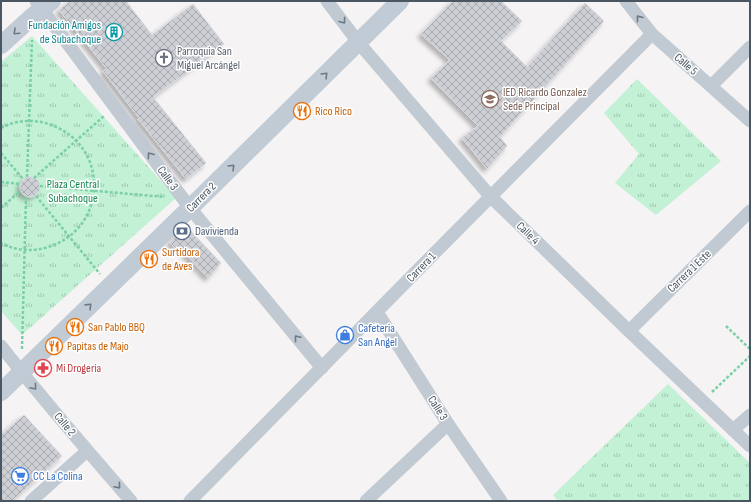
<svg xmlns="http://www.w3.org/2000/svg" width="751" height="502" font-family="'Sofia Sans Condensed',sans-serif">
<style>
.grass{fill:url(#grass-tufts)}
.building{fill:url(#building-cross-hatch);stroke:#d7d9de;filter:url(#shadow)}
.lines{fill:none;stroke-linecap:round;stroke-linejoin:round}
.path{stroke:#7ad0a6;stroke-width:2.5;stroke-dasharray:3 2;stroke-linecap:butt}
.street{stroke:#c1cad2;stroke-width:13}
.secondary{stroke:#c1cbd6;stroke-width:18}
.oneway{stroke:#6e7983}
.oneway2{stroke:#6e7984}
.labels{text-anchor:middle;stroke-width:3;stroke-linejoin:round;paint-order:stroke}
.culture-label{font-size:12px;fill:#0d838f;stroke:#fff;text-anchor:end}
.worship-label{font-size:12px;fill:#5b616d;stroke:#fff;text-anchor:start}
.street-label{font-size:12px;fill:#4a5661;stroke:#fff}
.education-label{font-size:12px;fill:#785e54;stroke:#fff;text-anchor:start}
.food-label{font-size:12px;fill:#c56008;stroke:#fff;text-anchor:start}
.park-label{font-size:12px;fill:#17864f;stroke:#fff}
.service-label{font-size:12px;fill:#4e5e75;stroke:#fff;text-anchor:start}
.shop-label{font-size:12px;fill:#366cbe;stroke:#fff;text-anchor:start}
.health-label{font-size:12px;fill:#be3a42;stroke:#fff;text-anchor:start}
</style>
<defs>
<pattern id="grass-tufts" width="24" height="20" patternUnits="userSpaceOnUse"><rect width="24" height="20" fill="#c3f1d5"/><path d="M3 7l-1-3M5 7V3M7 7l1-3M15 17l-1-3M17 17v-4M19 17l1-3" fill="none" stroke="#a0c6b0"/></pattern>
<pattern id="building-cross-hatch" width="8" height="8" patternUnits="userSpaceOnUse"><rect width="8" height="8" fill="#cdcfd5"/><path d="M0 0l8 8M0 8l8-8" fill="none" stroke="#a8abb0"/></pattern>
<filter id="shadow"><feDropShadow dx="-3.5" dy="3.5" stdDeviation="2" flood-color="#0004"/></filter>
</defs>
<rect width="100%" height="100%" fill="#f5f3f3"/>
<g class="grass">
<path d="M32,36l144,162 -154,137 -21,-24v-249z"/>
<path d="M637,79l84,82 -65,54 -41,-32 24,-29 -35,-41z"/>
<path d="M668,384l82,79v38h-192l-5,-6z"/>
</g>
<g class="building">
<path d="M70,1h56l26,34 41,-31 31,40 -71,53 53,66 -20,16 -48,-60 1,-1 -36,-47 4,-2 -48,-59z"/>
<path d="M453,1h48l21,20 -21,20 26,26 58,-64 19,18 -104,116 7,9 -20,23 -25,-31 16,-12 -47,-48 19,-18 -29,-26z"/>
<circle cx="30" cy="187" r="10"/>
<path d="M186,226l35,37 -13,15 -30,-32 -3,3 -5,-7z"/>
<path d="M24,415l38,41 -50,45h-6l-5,-5v-61z"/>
</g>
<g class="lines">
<g class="path">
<path d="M1,128c16,-9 37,-9 53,-2 56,23 53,103 -6,121 -15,5 -32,4 -47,-4"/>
<path d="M1,153l22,26"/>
<path d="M27,177l5,-137"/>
<path d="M34,178l70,-62"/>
<path d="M1,182l19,2"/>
<path d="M40,186l125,11"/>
<path d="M36,196l64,78"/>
<path d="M1,208l19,-17"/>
<path d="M726,326l24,23"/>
<path d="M22,349l4,-152"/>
<path d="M712,392l38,-36"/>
</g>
<g class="street">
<path d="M36,1l154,207 132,160"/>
<path d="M327,1l31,41 132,154 139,135 121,115"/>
<path d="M626,1l26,33 98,87"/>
<path d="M711,86l39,-39"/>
<path d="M377,312l71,112 53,77"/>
<path d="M629,331l121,-120"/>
<path d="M1,346c41,53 86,104 130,155"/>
<path d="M733,430l17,-15"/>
<path d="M31,501l56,-50"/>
<path d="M190,501c154,-156 307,-312 462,-467"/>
<path d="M366,501l82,-77"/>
</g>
<g class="secondary">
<path d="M1,45l32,-29 19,-15"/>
<path d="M1,392l189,-184 210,-207"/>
</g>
</g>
<defs><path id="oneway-chevron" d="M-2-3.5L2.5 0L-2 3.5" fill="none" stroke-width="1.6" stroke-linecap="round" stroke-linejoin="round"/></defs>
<g class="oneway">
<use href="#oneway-chevron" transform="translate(639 18) rotate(-128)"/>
<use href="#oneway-chevron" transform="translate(343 21) rotate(53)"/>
<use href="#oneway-chevron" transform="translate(150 155) rotate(-126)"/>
<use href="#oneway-chevron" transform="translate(297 338) rotate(-130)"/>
<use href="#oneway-chevron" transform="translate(34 387) rotate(50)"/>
<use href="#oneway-chevron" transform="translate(118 486) rotate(49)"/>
</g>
<g class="oneway2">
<use href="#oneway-chevron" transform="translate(16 32) rotate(137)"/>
<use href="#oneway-chevron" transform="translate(325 75) rotate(-45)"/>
<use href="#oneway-chevron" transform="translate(232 167) rotate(-45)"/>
<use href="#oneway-chevron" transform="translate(89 306) rotate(-44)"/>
</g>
<defs>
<g id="building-ring" transform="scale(0.9)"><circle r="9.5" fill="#fff" stroke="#0f9aa8" stroke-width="1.5"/><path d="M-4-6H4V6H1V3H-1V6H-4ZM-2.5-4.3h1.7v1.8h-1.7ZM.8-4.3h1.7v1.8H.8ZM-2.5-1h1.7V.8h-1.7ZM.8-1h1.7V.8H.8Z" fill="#0f9aa8"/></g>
<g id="church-ring" transform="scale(0.9)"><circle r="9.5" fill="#fff" stroke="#6b7280" stroke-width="1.5"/><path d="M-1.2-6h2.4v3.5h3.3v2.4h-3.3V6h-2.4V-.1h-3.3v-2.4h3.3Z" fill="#6b7280"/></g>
<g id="school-ring" transform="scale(0.9)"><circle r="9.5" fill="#fff" stroke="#8d6e63" stroke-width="1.5"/><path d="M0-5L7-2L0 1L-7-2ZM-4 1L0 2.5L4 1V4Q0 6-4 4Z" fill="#8d6e63"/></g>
<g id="restaurant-ring" transform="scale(0.9)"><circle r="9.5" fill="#fff" stroke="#e8710a" stroke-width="1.5"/><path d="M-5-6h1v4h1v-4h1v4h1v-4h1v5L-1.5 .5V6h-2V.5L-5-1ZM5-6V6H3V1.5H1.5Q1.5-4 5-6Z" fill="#e8710a"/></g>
<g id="bank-ring" transform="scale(0.9)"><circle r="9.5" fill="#fff" stroke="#5c6f8a" stroke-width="1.5"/><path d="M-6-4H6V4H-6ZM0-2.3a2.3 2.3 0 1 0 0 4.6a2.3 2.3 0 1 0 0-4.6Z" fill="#5c6f8a"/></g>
<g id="shop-ring" transform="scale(0.9)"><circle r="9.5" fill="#fff" stroke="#3f7fe0" stroke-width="1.5"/><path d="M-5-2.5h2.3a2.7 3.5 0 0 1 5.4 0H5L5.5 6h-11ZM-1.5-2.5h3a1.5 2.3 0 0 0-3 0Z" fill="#3f7fe0"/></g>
<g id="pharmacy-ring" transform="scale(0.9)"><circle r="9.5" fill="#fff" stroke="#e0444e" stroke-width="1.5"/><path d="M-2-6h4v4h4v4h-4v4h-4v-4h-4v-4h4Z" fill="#e0444e"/></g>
<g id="supermarket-ring" transform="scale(0.9)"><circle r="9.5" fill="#fff" stroke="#3f7fe0" stroke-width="1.5"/><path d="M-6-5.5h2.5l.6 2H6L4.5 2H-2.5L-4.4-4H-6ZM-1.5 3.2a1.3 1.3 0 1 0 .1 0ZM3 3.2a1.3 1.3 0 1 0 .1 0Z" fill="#3f7fe0"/></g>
</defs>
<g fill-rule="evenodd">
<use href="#building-ring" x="114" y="32"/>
<use href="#church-ring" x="164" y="58"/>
<use href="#school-ring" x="490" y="99"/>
<use href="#restaurant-ring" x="302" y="111"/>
<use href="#bank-ring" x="182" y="231"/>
<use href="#restaurant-ring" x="149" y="259"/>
<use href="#restaurant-ring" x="75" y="327"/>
<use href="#shop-ring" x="345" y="335"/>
<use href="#restaurant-ring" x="54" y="346"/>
<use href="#pharmacy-ring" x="43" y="368"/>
<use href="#supermarket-ring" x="20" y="476"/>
</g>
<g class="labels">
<g class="culture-label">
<text x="101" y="29">Fundación Amigos<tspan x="101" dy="14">de Subachoque</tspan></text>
</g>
<g class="worship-label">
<text x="177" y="55">Parroquia San<tspan x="177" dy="14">Miguel Arcángel</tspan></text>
</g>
<g class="street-label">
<text transform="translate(686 64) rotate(41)" y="4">Calle 5</text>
<text transform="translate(168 178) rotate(54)" y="4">Calle 3</text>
<text transform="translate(201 197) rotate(-45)" y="4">Carrera 2</text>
<text transform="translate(528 233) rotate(44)" y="4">Calle 4</text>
<text transform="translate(421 267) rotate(-46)" y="4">Carrera 1</text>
<text transform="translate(689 271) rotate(-44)" y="4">Carrera 1 Este</text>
<text transform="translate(438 408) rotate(57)" y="4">Calle 3</text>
<text transform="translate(65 424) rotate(50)" y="4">Calle 2</text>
</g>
<g class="education-label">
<text x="503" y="96">IED Ricardo Gonzalez<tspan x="503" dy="14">Sede Principal</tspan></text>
</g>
<g class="food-label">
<text x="315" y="115">Rico Rico</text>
<text x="162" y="256">Surtidora<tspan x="162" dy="14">de Aves</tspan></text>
<text x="88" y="331">San Pablo BBQ</text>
<text x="67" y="350">Papitas de Majo</text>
</g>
<g class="park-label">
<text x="73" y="188">Plaza Central<tspan x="73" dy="14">Subachoque</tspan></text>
</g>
<g class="service-label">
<text x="195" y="235">Davivienda</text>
</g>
<g class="shop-label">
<text x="358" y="332">Cafeteria<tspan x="358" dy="14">San Angel</tspan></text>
<text x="33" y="480">CC La Colina</text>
</g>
<g class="health-label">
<text x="56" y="372">Mi Drogeria</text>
</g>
</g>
<rect width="751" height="502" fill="none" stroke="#4a5661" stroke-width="4"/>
</svg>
